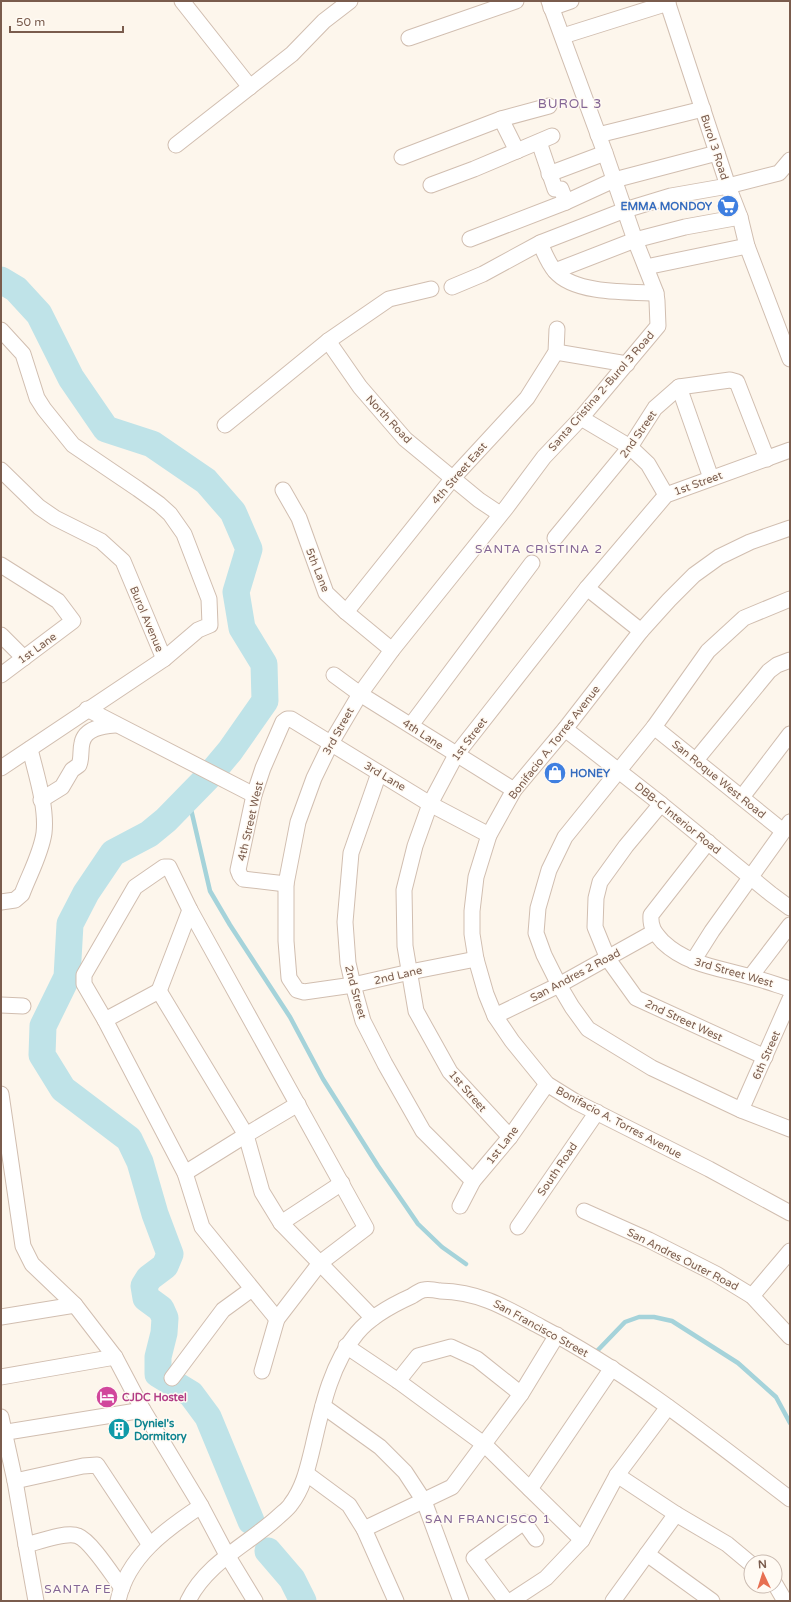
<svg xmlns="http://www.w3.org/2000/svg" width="791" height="1602" font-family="'Varela Round',sans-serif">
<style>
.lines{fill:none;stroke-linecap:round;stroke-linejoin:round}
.stream{stroke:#a5d3da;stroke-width:4.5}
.river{stroke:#bfe3e8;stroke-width:27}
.minor-casing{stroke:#d1beb0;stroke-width:17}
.minor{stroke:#fff;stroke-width:15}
.labels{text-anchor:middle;stroke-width:3;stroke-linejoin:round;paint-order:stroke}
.street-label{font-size:11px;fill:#7a5c4d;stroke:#fffaf3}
.shop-label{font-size:11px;font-weight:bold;fill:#366cbe;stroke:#fffaf3;text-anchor:end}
.hotel-label{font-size:11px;font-weight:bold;fill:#b23c85;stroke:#fffaf3;text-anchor:start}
.culture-label{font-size:11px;font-weight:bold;fill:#0d838f;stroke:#fffaf3;text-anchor:start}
.neighbourhood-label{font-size:12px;letter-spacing:1px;fill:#846695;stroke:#fffaf3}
.quarter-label{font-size:13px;letter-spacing:1px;fill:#846695;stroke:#fffaf3}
</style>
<rect width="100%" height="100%" fill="#fdf6ec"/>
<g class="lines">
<g class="stream">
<path d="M190,795v10l20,86 20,34 60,92 33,62 55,87 27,39 13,19 24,23 24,17"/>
<path d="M598,1350l27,-28 14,-5h15l18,4 66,42 38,34 14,26"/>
</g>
<g class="river">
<path d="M1,280l15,9 23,25 32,64 35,51 46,15 54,37 27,31 16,37 -13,43 6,36 22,36 1,37 -35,50 -21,25 -43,44 -17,14 -36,19 -27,40 -16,31 -3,53 -24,49 -1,29 21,34 66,50 11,23 15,52 15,40 -5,12 -16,12 -5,8 2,12 15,11 4,9 -1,15 -6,24v17l33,20 17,23 43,104"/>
<path d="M268,1551l24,28 11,22"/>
</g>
<g class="minor-casing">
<g id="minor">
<path d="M182,1l68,86"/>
<path d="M667,1l61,185 12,31 7,29 43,113"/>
<path d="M551,8l20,-7"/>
<path d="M563,36l105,-33"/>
<path d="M409,38l107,-37"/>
<path d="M501,119l16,32"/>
<path d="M598,135l105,-26"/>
<path d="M539,142l16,47h6l5,13"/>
<path d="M176,145l116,-91 32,-33 26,-20"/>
<path d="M402,157l99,-38 48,-13"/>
<path d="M549,174l56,-21"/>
<path d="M431,185l43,-16 78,-33"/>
<path d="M470,239l96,-37 48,-22 103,-27"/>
<path d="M540,243c4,9 8,20 15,28 19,23 73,21 101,22"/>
<path d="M646,267l101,-21"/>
<path d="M555,271l80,-31 50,-13 55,-10"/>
<path d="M452,287l31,-13 57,-31 85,-33 46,-14 57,-10 51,-13 11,-13"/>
<path d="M1,330l22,24 14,44 7,11 29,36 65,44 21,15 11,10 14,20 25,65 1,26 -12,5 -34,29 -163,109"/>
<path d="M328,341l32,46 45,52 74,61 21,14"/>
<path d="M556,352l71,12"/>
<path d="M679,387l32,91"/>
<path d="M581,418l49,29 18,17 18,31"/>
<path d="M225,425l103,-84 61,-42 42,-10"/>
<path d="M1,470l38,37 16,11 46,23 22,20 41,98"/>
<path d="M283,490l16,28 27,75 20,19 46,38"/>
<path d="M790,528l-40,14 -31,15 -25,18 -25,25 -28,31 -76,98 -51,61 -25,45 -13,42 -4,34v23l4,25 10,35 9,22 17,25 35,43 29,18 133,67 81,44"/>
<path d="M555,538l75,-91 25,-39 24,-21 51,-7 7,2 30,77"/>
<path d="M1,565l57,36 15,20 -72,54"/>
<path d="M587,588l54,43"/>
<path d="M790,599l-46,19 -36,33 -54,76 -89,110 -16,33 -11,38 -2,25 8,22 15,30 13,22 16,22 64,39 89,42 49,19"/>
<path d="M346,612l107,-134 74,-80 29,-46 1,-23"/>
<path d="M1,635l23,23"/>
<path d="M334,675l26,19 154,96"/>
<path d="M87,709l167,86"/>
<path d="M411,725l121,-162"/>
<path d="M654,727l129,104"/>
<path d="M565,729l96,75 110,90 19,14"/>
<path d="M696,760l73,-89 8,-6 13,-5"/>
<path d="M379,773l-28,80 -6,69 3,41 5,22 10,36 22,43 38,67 50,50"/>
<path d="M742,797l48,-63"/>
<path d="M41,800l21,-13 10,-17 7,-5c3,-7 1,-14 3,-22 3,-15 21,-17 33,-18"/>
<path d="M661,804l-35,42 -26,36 -4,16 -1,29 13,32 28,39 129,59"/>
<path d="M708,842l-57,73c-1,13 4,18 12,27 24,23 57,26 88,35 13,3 26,8 39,12"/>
<path d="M286,884l-43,-5 -3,-4 -2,-5 16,-75 9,-27 20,-46 4,-3h4l139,85 59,31"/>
<path d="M1,902l14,-2 7,-6c7,-19 19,-40 22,-61 3,-26 -8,-59 -14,-84"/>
<path d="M476,959l-66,13 -57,13 -49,7 -7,-2 -8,-12 -3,-37v-57l12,-62 16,-44 17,-35 29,-49 32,-44 114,-142 38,-51 37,-39 77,-92 -1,-25 -1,-8 -21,-53 -30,-87 -56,-152"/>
<path d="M693,961l19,-30 78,-109"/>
<path d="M751,976l39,-51"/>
<path d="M159,991l31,-81"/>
<path d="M1,1005l22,1"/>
<path d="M495,1016l64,-31 95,-53"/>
<path d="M105,1020l-21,-36v-9l51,-88 29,-20h5l21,43 176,318 -46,35 -43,56 -15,52"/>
<path d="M1,1094l22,152 9,18 43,41 40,52 28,53 58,96 26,49 28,46"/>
<path d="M741,1110l49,-111"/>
<path d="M510,1137l-60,-65 -34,-61 -11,-65 -1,-56 11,-44 15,-42 26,-49 131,-167 79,-93 124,-45"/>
<path d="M185,1173l61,-38 52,-31"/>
<path d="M460,1206l13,-25 37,-44 37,-53"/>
<path d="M584,1211l65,29 67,34 36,22 38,41"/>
<path d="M281,1223l61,-40"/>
<path d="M518,1227l79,-115"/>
<path d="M752,1296l38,-45"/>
<path d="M1,1317l74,-12"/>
<path d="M277,1319l-75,-92 -17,-54 -80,-153 54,-29 87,144 16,57 19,31 92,95"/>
<path d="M346,1346l52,35 87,64 97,95"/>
<path d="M1,1377l114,-20"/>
<path d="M172,1378l51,-68 29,-21"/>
<path d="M398,1381l20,-25 33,-9 26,12 44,35"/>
<path d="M323,1406l57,41 25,25 19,29 37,100"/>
<path d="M1,1417l14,64 11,64"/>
<path d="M1,1433l142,-23"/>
<path d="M307,1474l42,31 15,24 32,72"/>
<path d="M617,1475l59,39 51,30 24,20"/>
<path d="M15,1481l68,-15 14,-1 53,80"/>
<path d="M530,1489l82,-121"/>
<path d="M364,1529l88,-42 69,-93 36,-59"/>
<path d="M647,1554l65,47"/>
<path d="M775,1584l10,17"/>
<path d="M36,1601l-10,-56c12,-3 41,-14 52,-9 13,5 35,40 44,52"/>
<path d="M118,1601c9,-44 48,-72 83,-95"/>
<path d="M188,1601c19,-39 61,-57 91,-85 4,-4 9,-7 12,-12 13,-17 17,-38 22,-58 9,-39 18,-82 44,-113 14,-17 35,-28 55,-37 3,-2 7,-5 11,-6 5,-1 12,0 17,1 41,1 66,17 101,36 90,47 169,111 249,172"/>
<path d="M506,1601l-32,-43 50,-36 12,17"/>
<path d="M511,1601l35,-23 36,-38 35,-65 51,-68"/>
<path d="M613,1601l63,-87"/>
</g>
</g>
<use href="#minor" class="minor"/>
</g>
<defs>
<g id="supermarket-disc" transform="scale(1.15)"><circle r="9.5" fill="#3f7fe0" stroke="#fffaf3"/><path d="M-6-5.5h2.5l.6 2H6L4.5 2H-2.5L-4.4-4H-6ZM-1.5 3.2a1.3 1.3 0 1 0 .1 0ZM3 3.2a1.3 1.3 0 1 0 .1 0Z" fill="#fff"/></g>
<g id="shop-disc" transform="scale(1.15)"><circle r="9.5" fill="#3f7fe0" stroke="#fffaf3"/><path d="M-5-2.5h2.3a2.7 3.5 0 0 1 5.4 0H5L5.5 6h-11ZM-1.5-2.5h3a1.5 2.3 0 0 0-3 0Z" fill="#fff"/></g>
<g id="hotel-disc" transform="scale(1.15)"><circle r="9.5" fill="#d1479c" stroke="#fffaf3"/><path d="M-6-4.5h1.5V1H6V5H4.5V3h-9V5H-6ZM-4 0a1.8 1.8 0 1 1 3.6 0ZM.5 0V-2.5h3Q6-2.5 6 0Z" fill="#fff"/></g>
<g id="building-disc" transform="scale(1.15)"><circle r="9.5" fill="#0f9aa8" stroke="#fffaf3"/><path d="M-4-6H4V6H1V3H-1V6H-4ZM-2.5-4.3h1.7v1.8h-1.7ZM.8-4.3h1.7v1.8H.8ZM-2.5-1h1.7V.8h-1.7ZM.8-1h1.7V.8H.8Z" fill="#fff"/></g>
</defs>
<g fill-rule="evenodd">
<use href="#supermarket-disc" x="728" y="206"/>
<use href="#shop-disc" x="555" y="773"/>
<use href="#hotel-disc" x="107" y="1397"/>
<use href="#building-disc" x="119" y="1429"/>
</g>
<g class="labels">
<g class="street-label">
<text transform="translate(715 147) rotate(72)" y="4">Burol 3 Road</text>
<text transform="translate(601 391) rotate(-49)" y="4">Santa Cristina 2-Burol 3 Road</text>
<text transform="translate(389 419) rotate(47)" y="4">North Road</text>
<text transform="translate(638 434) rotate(-55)" y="4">2nd Street</text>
<text transform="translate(459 473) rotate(-49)" y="4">4th Street East</text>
<text transform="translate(698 483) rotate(-20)" y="4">1st Street</text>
<text transform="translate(318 570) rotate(68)" y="4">5th Lane</text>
<text transform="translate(147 619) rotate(67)" y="4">Burol Avenue</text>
<text transform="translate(37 648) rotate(-36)" y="4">1st Lane</text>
<text transform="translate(338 731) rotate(-61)" y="4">3rd Street</text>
<text transform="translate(423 734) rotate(33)" y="4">4th Lane</text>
<text transform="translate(469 739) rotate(-53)" y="4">1st Street</text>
<text transform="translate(554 742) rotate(-52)" y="4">Bonifacio A. Torres Avenue</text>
<text transform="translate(385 776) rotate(31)" y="4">3rd Lane</text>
<text transform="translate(719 779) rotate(39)" y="4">San Roque West Road</text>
<text transform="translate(678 818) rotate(39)" y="4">DBB-C Interior Road</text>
<text transform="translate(250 821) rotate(-77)" y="4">4th Street West</text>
<text transform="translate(734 972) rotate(16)" y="4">3rd Street West</text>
<text transform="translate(398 975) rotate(-13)" y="4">2nd Lane</text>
<text transform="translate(575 975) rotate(-28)" y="4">San Andres 2 Road</text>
<text transform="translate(356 992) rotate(75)" y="4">2nd Street</text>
<text transform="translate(684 1020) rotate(25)" y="4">2nd Street West</text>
<text transform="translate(766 1055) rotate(-66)" y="4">6th Street</text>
<text transform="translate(468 1091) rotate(49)" y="4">1st Street</text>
<text transform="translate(619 1122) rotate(28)" y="4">Bonifacio A. Torres Avenue</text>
<text transform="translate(502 1145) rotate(-52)" y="4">1st Lane</text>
<text transform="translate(557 1169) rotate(-56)" y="4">South Road</text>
<text transform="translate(683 1259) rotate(27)" y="4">San Andres Outer Road</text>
<text transform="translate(541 1328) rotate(29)" y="4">San Francisco Street</text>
</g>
<g class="shop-label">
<text x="712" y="210">EMMA MONDOY</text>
<text x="570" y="777" text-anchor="start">HONEY</text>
</g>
<g class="hotel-label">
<text x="122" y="1401">CJDC Hostel</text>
</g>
<g class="culture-label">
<text x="134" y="1427">Dyniel's<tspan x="134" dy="13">Dormitory</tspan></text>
</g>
<g class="neighbourhood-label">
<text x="539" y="553">SANTA CRISTINA 2</text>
<text x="488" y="1523">SAN FRANCISCO 1</text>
<text x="78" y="1593">SANTA FE</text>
</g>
<g class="quarter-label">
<text x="570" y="108">BUROL 3</text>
</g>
</g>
<rect width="791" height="1602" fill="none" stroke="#7a5c4d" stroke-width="4"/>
<g transform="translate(763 1574) rotate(356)"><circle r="19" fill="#fffaf3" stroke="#cabbb1"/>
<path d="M0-3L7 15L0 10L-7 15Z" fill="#e76f51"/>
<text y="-6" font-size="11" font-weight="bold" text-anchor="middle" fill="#7a5c4d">N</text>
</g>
<path d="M10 26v6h113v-6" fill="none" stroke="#7a5c4d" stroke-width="2"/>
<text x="16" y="26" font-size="12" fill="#7a5c4d" stroke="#fffaf3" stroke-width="3" paint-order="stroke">50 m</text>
</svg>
